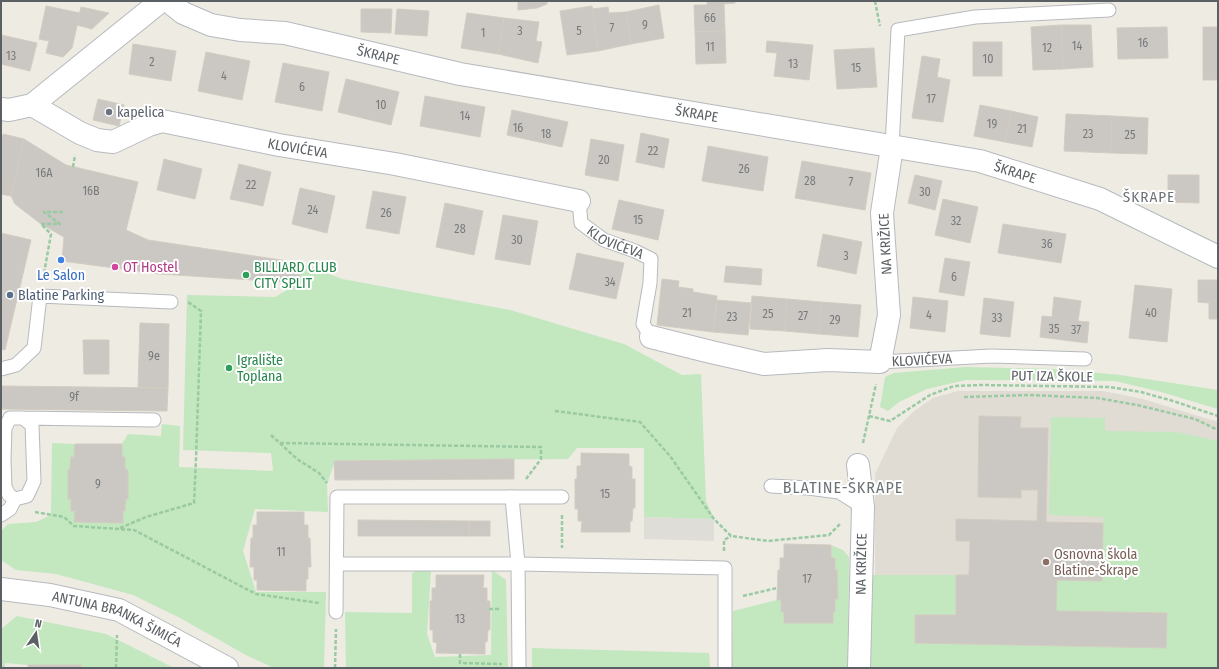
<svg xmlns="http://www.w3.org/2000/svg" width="1219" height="669" font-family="'Fira Sans Condensed',sans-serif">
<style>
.industrial{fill:#dfddd7}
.education{fill:#e0dcd4}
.green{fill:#c3e7bf}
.building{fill:#cbc7c2;stroke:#d3ccc1}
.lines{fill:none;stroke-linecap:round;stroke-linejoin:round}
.service-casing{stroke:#b6babe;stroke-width:15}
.minor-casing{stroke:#b6babe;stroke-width:24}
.path{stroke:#99caa2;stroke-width:2.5;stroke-dasharray:4 2;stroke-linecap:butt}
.service{stroke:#fff;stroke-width:13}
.minor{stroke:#fff;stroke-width:22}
.worship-dot{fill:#6b7280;stroke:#fff;stroke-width:1.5}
.shop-dot{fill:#3f7fe0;stroke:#fff;stroke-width:1.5}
.hotel-dot{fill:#d1479c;stroke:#fff;stroke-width:1.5}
.leisure-dot{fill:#2e9e5b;stroke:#fff;stroke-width:1.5}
.service-dot{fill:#5c6f8a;stroke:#fff;stroke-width:1.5}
.education-dot{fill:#8d6e63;stroke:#fff;stroke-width:1.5}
.labels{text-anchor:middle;stroke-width:4;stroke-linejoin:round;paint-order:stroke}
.number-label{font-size:12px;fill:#777a7c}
.street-label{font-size:14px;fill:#5b6064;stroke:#fff}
.worship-label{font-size:14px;fill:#5b616d;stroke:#fff;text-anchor:start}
.hotel-label{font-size:14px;fill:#b23c85;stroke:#fff;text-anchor:start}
.leisure-label{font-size:14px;fill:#27864d;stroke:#fff;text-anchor:start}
.shop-label{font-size:14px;fill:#366cbe;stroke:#fff}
.service-label{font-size:14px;fill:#4e5e75;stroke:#fff;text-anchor:start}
.education-label{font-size:14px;fill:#785e54;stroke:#fff;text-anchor:start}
.neighbourhood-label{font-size:15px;letter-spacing:1px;fill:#6c7276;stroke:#fff}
.quarter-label{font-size:16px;letter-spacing:1px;fill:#6c7276;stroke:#fff}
</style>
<rect width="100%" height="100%" fill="#eeebe3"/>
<path class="industrial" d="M644,517l70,2v22l-70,-2z"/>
<path class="education" d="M958,391h145l40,8 75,23 -1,89 -1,157h-341v-194l22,-46 17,-17 19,-13z"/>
<g class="green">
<path d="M301,263l41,16 168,31 114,34 58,31 19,-1 5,127 8,18 -70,-2v-69h-67l-9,11 -233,2 -8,23 1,28 -73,-3 -12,42 13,41h70l-2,76h-50l-28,-13 -66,-37 -47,-23 -77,-21 -40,-4 -15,-10v-29l7,-7 28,-2 15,-7 1,-72 23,1 -1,13h-3l-1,12 -2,1v29h3v12h4v11l48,1v-12h2l1,-13h2v-28l-3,-1v-12h-3v-13l6,-10 33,2 1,-12 18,2 -1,41 94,4 -2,-18 -88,-3 4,-155 88,2 24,-14z"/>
<path d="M965,367l91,2 64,6 98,15v19l-57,-17 -46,-11 -149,-1 -39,9 -28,13 -11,9 -8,-4 5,-30 9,-4z"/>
<path d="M1051,417l54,1v13l72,1 41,9 -1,70h1v157h-350v-93h88v40h-41v28l251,5 1,-35 -111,-2 1,-31 45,1 1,-64 -54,-2z"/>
<path d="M831,545l12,5 6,7 -1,111h-116l1,-57 44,-11h4v12h3v11h48l1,-11h2v-13h3l-1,-28 -2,-1v-12h-4z"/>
<path d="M416,570h15l-4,64 8,23 56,-2 1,-85 14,10 2,88h-162l-1,-56 67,1v-39z"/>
<path d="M17,616l89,18 68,34h-93v-3h-53l-23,-2v5h-4v-39z"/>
<path d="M532,648l177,5 1,15h-178z"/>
</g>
<g class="building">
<path d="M518,1h29v3l-10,4 -19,2z"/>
<path d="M707,1h28v2l-11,1 1,27 -30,1 -1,-27h13z"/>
<path d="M659,5l5,33 -33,6 -5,-32z"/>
<path d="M46,6l34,7 -8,35 -9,9 -17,-4 3,-12 -10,-2z"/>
<path d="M592,6l6,45 -31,4 -7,-44z"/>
<path d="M81,7l28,6 -17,16 -15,-4z"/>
<path d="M608,7l1,6 17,-1 5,32 -33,7 -6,-42z"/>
<path d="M361,9h31l-1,24 -30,-1z"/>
<path d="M397,9l32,2 -2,25 -32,-2z"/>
<path d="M467,13l37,5 -6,36 -37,-6z"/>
<path d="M504,18l35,4 -3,19 6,1 -4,21 -40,-9z"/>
<path d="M1061,25h30l2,42 -30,2z"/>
<path d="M1061,25l2,44 -30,1 -2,-43z"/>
<path d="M1167,27l1,31 -50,1 -1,-31z"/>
<rect x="1203" y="27" width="15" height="53"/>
<path d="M725,31l1,32 -30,1 -1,-32z"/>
<path d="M1,35l36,8 -7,28 -29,-7z"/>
<path d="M767,41l46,4 -4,35 -35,-4 3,-23 -11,-1z"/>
<rect x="973" y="42" width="29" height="34"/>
<path d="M133,44l43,7 -5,30 -42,-7z"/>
<path d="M874,48l3,39 -40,2 -3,-39z"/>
<path d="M206,52l44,9 -8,39 -44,-9z"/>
<path d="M922,56l18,3 -3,18 13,3 -7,42 -31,-4z"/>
<path d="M283,63l46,9 -7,39 -47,-9z"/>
<path d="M346,79l53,13 -8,33 -53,-13z"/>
<path d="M425,96l60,11 -5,30 -60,-11z"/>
<path d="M98,99l26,6 -5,21 -26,-6z"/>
<path d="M980,105l31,6 -6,31 -31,-6z"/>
<path d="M512,110l56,12 -6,25 -55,-12z"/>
<path d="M1011,111l27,6 -6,30 -27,-5z"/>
<path d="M1066,114l46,2 -1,37 -47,-2z"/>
<path d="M1112,116l36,2 -1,36 -36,-1z"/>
<path d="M641,133l28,6 -5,29 -28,-6z"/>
<path d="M3,134l21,5 -13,57 -10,-2v-52z"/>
<path d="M24,139l42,26 72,17 -12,48 22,10 153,23 -2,20 -139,-9 -98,-13 2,-24 -23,-13 -26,-20 -4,-8z"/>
<path d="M591,139l33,6 -6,36 -33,-6z"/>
<path d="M708,146l60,11 -5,34 -61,-10z"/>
<path d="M164,159l38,10 -7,30 -38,-9z"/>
<path d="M802,161l69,12 -6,37 -70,-12z"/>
<path d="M239,164l32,8 -8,34 -33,-7z"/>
<path d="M915,175l27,6 -7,29 -27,-7z"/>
<path d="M1168,175h31v28l-31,-1z"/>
<path d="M300,188l35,8 -8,37 -35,-9z"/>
<path d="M373,191l33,6 -7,37 -33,-6z"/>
<path d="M943,199l35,8 -8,36 -35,-8z"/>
<path d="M619,200l45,10 -6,30 -46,-11z"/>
<path d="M445,203l38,8 -9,44 -38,-8z"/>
<path d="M503,215l35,6 -8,44 -35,-6z"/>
<path d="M1003,224l63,10 -5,29 -63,-10z"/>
<path d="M1,233l30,7 -26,110 -4,-1z"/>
<path d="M823,234l39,8 -6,32 -39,-8z"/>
<path d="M577,253l47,10 -8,36 -47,-10z"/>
<path d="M945,258l25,4 -6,34 -25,-4z"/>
<path d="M726,266l36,3 -1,16 -37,-3z"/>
<path d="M662,279l17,2 -1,6 15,2v3l24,4 -4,36 -56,-7z"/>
<path d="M1198,280h20v39h-9v-16l-11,-1z"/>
<path d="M1135,285l37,4 -5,53 -38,-4z"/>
<path d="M752,296l35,3 -2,32 -35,-2z"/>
<path d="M913,297l35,4 -3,31 -35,-4z"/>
<path d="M1054,297l27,4 -3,20 11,1 -2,21 -47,-6 2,-21 10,1z"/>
<path d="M984,298l30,4 -4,35 -30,-3z"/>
<path d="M787,299l34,3 -2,32 -34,-3z"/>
<path d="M717,300l34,3 -3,32 -35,-3z"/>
<path d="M821,302l40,3 -3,32 -39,-3z"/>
<path d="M140,323l29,1 -1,64 -30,-1z"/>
<path d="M83,340h26v34h-25z"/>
<path d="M1,386l167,2 -1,23 -166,-2z"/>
<path d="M979,416l42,1 -1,11h28l-2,94 57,1 -1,58 -45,-1 -1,31 111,2 -1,35 -251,-5v-28h41v-40h13l1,-34h-14v-22l81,2 1,-31h-17v8l-43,-1z"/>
<path d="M75,444h47v13h3v12l3,1v29l-2,-1 -1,13h-2v12l-49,-1 1,-11h-4v-12h-3v-29l2,-1 1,-12h3z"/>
<path d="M581,453l48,1v12l3,1v12h3v29h-2l-1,13h-2v11h-49l1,-11h-4v-12h-3v-30h2v-13h4z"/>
<path d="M514,459v20l-179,1 -1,-19z"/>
<path d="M257,512h47v13h4v13h2l1,29h-3v12h-2v12l-49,-1v-10h-3v-13h-4l1,-29h2v-13h4z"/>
<path d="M358,520l111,1v15h-111z"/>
<rect x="469" y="521" width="21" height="15"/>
<path d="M784,544l47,1v13h4v12h2l1,29h-3v13h-2v11h-49v-11h-3v-12h-4l1,-30h2v-12h4z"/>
<path d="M436,575h48l-1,13h4v13h3v29h-2l-1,12h-2v12l-49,-1 1,-10 -4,-1v-12h-3v-29h2v-13h4z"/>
<rect x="28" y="665" width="53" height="3"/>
</g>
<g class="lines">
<g class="service-casing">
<g id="service">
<path d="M892,147l6,-117 77,-13 134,-7"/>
<path id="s1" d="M579,201l2,22 23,17 31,11 16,8 -1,24 -7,41 8,13"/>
<path id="s2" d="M880,362l111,-6 94,3"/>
<path d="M1,369l15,-4 18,-17 6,-52 131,6"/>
<path d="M23,418l9,7 2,56 -7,15 -12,3 -6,-4 -4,-8 -1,-28 1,-31 5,-10h13l131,2"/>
<path d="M771,486l37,2 31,4 24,15"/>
<path d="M512,497h50"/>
<path d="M1,515l9,-6 5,-10"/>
<path d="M337,564h181l207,4v100"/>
<path d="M336,612l1,-115h175l6,67 1,104"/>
</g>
</g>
<g class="minor-casing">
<g id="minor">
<path id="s3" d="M168,1l15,12 28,12 29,5 45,3 175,41 520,87 120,38 118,58"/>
<path id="s4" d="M32,105l48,28 17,7 16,2 36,-17 13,-4 117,24 116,19 184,37"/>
<path d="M1,109l8,1 23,-5 129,-104"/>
<path d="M651,337l60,15 53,12 64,-4 52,2 9,-47 -7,-102 10,-66"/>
<path d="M858,465l5,42 -4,161"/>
<path id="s5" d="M1,589l49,6 69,15 108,58"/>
</g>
</g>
<g class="path">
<path d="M875,1l5,25"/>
<path d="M73,167l2,-12"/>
<path d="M43,279l8,-45 -10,-10h19l-16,-12h19"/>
<path d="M964,397l64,-2 69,3 40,7 58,14 23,11"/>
<path d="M555,411l85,11 30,34 44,63 17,17 37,5 61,-6 11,-11"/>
<path d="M869,416l21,5 40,-26 24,-9 28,-1 127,2 32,5 32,9 45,15"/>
<path d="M271,435l26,24 22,14 8,10"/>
<path d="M280,443l261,4v12l-15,20"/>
<path d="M863,443l13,-59"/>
<path d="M35,512l29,5 10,9 60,4 122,64 63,9"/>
<path d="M562,515v33"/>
<path d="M120,528l26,-11 48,-14 2,-44 5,-148 -13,-9"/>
<path d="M724,551v-11l7,-4"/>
<path d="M743,596l34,-8"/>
<path d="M489,609h12"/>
<path d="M460,654v9l42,1"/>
<path d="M116,668l1,-33"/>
<path d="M335,668l1,-39"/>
</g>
<use href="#service" class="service"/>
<use href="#minor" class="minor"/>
</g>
<circle class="worship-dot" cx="109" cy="112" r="4"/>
<circle class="shop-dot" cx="61" cy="260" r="4"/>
<circle class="hotel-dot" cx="115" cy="267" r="4"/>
<g class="leisure-dot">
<circle cx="246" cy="275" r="4"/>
<circle cx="229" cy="368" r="4"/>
</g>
<circle class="service-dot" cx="10" cy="295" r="4"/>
<circle class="education-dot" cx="1046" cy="562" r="4"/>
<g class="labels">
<g class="number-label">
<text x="710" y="22">66</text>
<text x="645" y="29">9</text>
<text x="612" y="32">7</text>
<text x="520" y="35">3</text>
<text x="579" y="35">5</text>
<text x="483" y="37">1</text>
<text x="1143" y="47">16</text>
<text x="1077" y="50">14</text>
<text x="710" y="51">11</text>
<text x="1047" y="52">12</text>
<text x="11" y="60">13</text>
<text x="988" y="63">10</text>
<text x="152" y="66">2</text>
<text x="793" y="68">13</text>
<text x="856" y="72">15</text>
<text x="224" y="80">4</text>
<text x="302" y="91">6</text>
<text x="931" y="103">17</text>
<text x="381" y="109">10</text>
<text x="465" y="120">14</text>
<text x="992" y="128">19</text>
<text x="518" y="132">16</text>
<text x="1022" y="133">21</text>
<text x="546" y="138">18</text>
<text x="1088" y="138">23</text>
<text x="1130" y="139">25</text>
<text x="653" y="155">22</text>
<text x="604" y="164">20</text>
<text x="744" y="173">26</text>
<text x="44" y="177">16A</text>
<text x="810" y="185">28</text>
<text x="851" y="186">7</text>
<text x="251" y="189">22</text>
<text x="91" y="195">16B</text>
<text x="925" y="196">30</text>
<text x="313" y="214">24</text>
<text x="386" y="217">26</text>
<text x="638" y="224">15</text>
<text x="956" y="225">32</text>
<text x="460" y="233">28</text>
<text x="517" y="244">30</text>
<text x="1047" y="248">36</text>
<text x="846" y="260">3</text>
<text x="954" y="281">6</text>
<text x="610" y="286">34</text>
<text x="687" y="317">21</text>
<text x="1151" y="317">40</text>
<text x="768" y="318">25</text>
<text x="929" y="319">4</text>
<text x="803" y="320">27</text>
<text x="732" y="321">23</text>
<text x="997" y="322">33</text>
<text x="835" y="324">29</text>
<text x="1054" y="333">35</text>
<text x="1076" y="334">37</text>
<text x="154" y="360">9e</text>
<text x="74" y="401">9f</text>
<text x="98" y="488">9</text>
<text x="605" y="498">15</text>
<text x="281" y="556">11</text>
<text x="807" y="583">17</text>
<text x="460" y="623">13</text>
</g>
<g class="street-label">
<text dy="5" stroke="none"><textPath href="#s3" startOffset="220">ŠKRAPE</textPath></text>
<text dy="5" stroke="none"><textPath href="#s3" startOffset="544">ŠKRAPE</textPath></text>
<text dy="5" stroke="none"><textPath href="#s4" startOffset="282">KLOVIĆEVA</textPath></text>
<text dy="5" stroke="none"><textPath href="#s3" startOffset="868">ŠKRAPE</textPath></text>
<text dy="5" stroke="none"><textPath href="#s1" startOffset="62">KLOVIĆEVA</textPath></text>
<text transform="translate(885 244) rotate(-93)" y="5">NA KRIŽICE</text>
<text dy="5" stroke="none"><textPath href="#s2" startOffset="42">KLOVIĆEVA</textPath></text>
<text transform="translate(1052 376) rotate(1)" y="5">PUT IZA ŠKOLE</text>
<text transform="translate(861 564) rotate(-89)" y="5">NA KRIŽICE</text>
<text dy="5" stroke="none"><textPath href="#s5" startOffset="121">ANTUNA BRANKA ŠIMIĆA</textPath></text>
</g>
<g class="worship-label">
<text x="117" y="117">kapelica</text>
</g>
<g class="hotel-label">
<text x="123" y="272">OT Hostel</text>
</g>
<g class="leisure-label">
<text x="254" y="272">BILLIARD CLUB<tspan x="254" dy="16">CITY SPLIT</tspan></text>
<text x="237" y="365">Igralište<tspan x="237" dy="16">Toplana</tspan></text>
</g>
<g class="shop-label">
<text x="61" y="280">Le Salon</text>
</g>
<g class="service-label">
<text x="18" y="300">Blatine Parking</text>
</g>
<g class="education-label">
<text x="1054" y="559">Osnovna škola<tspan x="1054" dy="16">Blatine-Škrape</tspan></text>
</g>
<g class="neighbourhood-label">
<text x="1149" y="202">ŠKRAPE</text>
</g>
<g class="quarter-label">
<text x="843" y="493">BLATINE-ŠKRAPE</text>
</g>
</g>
<rect width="1219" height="669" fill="none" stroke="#5b6064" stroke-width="4"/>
<g transform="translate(36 633) rotate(13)" stroke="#ffffff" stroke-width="3" paint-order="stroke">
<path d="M0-3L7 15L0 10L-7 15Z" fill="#5b6064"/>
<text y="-6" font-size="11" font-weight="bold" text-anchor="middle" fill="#5b6064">N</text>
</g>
</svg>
